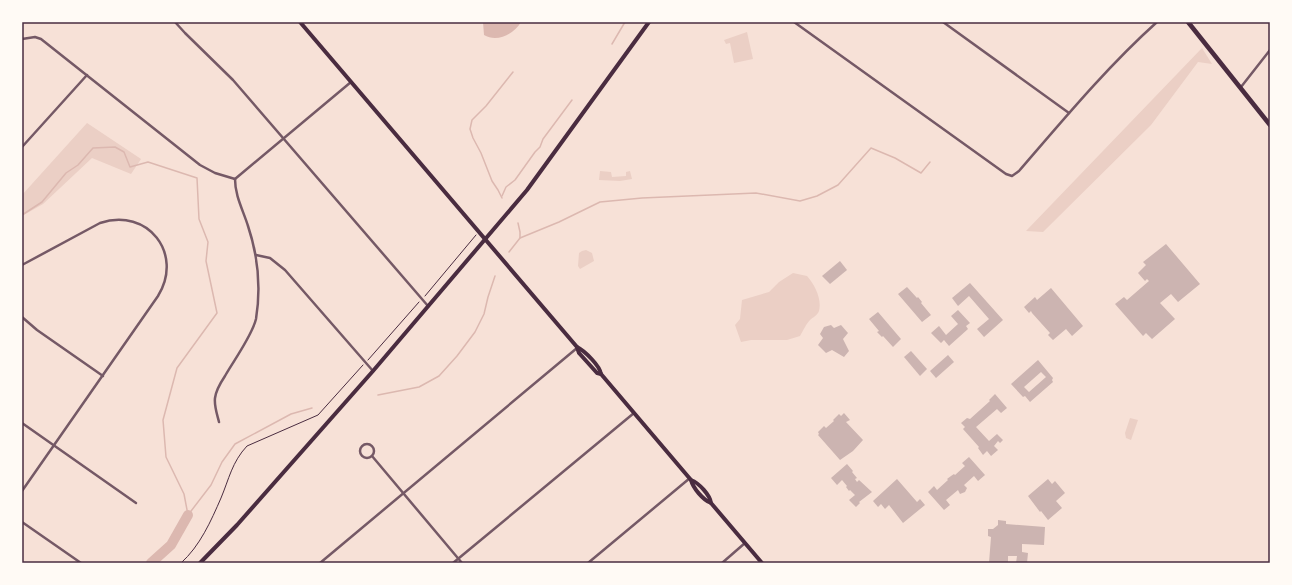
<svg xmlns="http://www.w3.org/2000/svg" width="1292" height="585" font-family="Karla,sans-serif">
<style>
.green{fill:#ebcfc5}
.water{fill:#dcb8b0}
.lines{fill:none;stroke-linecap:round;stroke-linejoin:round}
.stream{stroke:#dcb8b0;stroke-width:1.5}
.river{stroke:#dcb8b0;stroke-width:10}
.building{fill:#ccb4b1;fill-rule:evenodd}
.path{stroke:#4a2c40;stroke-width:1}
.minor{stroke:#755966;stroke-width:2.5}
.secondary{stroke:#4a2c40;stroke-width:4}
.trunk{stroke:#4a2c40;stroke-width:4.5}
.neatline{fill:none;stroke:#4a2c40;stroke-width:1.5}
</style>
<rect width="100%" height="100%" fill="#f7e1d7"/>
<g class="green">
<path d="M747,32l6,27 -19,4 -4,-20 -4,1 -2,-4z"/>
<path d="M1202,48l10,16 -14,-2 -47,63 -108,107 -17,-1z"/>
<path d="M87,123l54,36 -10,15 -39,-16 -49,46 -21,12v-21z"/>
<path d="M600,171l11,1 1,5 14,-1v-4l4,-1 2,8 -12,2 -21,-1z"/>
<path d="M586,250l6,3 2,8 -14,8 -2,-3 1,-13 3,-2z"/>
<path d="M793,273l14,3c8,9 15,23 12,35 -2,5 -6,6 -9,9 -4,4 -7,11 -10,16l-13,4h-36l-10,2 -6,-17 5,-6 2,-19 27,-8 10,-10z"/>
<path d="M1130,418l8,2 -7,20 -5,-2 -1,-5z"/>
</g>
<path class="water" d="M483,22h38c-7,12 -24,21 -37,13z"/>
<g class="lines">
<g class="stream">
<path d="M612,44l13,-22"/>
<path d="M502,196l4,-9 9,-7 20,-28 5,-5 3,-8 29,-39"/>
<path d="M502,198l-4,-8 -6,-9 -11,-28 -8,-15 -3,-9 2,-9 14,-14 27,-34"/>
<path d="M22,215l20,-13 24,-29 12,-8 15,-17 22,-1 9,5 6,15 18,-5 49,16 2,41 9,23 -2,19 11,52 -40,55 -14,52 3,37 18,37 4,21"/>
<path d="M518,223l2,9v6"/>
<path d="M509,252l11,-14 39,-16 41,-20 42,-4 114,-5 44,8 17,-5 21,-11 33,-37 24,10 26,15 9,-11"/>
<path d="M378,395l41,-8 20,-11 18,-20 18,-24 9,-18 4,-17 7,-21"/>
<path d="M188,515l23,-30 11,-23 13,-18 56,-30 21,-6"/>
</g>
<path class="river" d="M151,563l20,-18 17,-30"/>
</g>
<g class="building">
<path d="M1166,244l34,40 -22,18 -7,-8 -11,9 15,16 -23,20 -6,-6 -3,3 -28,-32 9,-7 3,3 22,-19 -2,-2 -2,2 -7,-8 8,-8 -3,-3z"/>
<path d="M840,261l7,9 -17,14 -8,-8z"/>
<path d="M970,283l33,37 -19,17 -7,-8 12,-10 -20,-23 -11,10 -6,-8z"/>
<path d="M907,287l10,11 1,-1 4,5 -1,1 10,12 -9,7 -24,-28z"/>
<path d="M1051,288l32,38 -11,10 -6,-7 -13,11 -5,-5 2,-2 -18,-20 -1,-2 -2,2 -5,-6 11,-10 2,3z"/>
<path d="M958,310l12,13 -4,3 2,3 -19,17 -5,-6 -3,3 -10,-10 8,-7 7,9 12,-11 -7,-8z"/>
<path d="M878,312l23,27 -8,8 -10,-11 -1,1 -5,-5 2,-1 -10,-12z"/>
<path d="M831,325l3,3 7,-3 7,8 -5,6 6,12 -5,6 -12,-7 -6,3 -8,-8 5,-7 -3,-4 4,-7z"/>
<path d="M911,351l16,18 -7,7 -16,-19z"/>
<path d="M948,355l6,7 -18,16 -6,-7z"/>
<path d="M1038,360l15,18 -1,2 1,2 -23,20 -5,-6 -2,1 -12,-13zM1041,372l5,5 -17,15 -5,-5z"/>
<path d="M995,394l12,14 -6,5 -4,-4 -21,18 13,14 8,-7 6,6 -3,3 -2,-2 -4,5 4,4 -7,6 -4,-5 -4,4 -5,-7 1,-1 -16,-18 2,-2 -4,-4 6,-5 3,1 20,-18 -1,-1z"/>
<path d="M844,413l6,7 -4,2 17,18 -10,11 -13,9 -22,-25 1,-1 -1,-2 6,-6 2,2 8,-7 -1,-1 6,-6 2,2z"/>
<path d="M969,457l16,18 -7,6 -4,-5 -10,9 3,3 -2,4 -5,2 -2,-4 -12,10 4,5 -6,5 -16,-18 6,-6 3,4 11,-10 -1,-1 4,-3 3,-2 1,1 10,-9 -3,-3z"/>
<path d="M847,464l6,7 -1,1 5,6 -2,1 2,3 2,-2 13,12 -13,10 1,1 -4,4 -7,-7 6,-5 -5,-5 -1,1 -3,-4 1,-1 -5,-6 -5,5 -6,-7z"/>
<path d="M897,479l20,23 3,-3 5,6 -22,18 -14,-18 -4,4 -4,-5 -3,3 -5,-6z"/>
<path d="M1048,479l4,5 3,-3 10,12 -9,8 6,7 -14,12 -7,-9 -1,1 -12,-16z"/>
<path d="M998,520l8,1v3l39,3 -1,18 -22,-1v8l6,1 -1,10h-11l1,-7h-9v7h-19l2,-26 -3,-1v-7h5l5,-4z"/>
</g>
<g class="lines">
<g class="path">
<path d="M425,296l51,-61"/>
<path d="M368,360l51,-58"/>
<path d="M181,563c19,-17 30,-42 40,-65 8,-19 11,-36 26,-52l71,-31 45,-50"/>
</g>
<g class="minor">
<path d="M175,22l10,11 48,47 195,226"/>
<path d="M794,22l212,152 6,2 7,-5c44,-51 88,-104 138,-149"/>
<path d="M943,22l126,91"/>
<path d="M22,39l13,-2 6,2 159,126 15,8 20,6"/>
<path d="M1241,87l29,-37"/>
<path d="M22,147l65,-72"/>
<path d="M235,179l116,-97"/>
<path d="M256,255l14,3 15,12 88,101"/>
<path d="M22,265l78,-42c48,-16 84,31 58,73l-136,195"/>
<path d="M22,317l15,13 66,46"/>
<path d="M219,422c-2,-8 -5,-16 -4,-24 1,-8 6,-16 10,-22 9,-16 27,-40 31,-57 5,-31 2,-63 -8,-93 -5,-16 -13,-30 -13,-47"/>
<path d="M22,423l114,80"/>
<circle cx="367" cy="451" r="7"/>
<path d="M372,456l90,107"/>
<path d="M22,522l59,41"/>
<path d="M320,563l257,-215"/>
<path d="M453,563l181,-150"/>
<path d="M588,563l102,-85"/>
<path d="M722,563l23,-20"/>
</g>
<g class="secondary">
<path d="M300,22l277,325 2,6 18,20 4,1"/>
<path d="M577,347c8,4 23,19 24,27l90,106c8,3 19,15 20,23"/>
<path d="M691,480c2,8 12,20 20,23l51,60"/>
<path d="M200,563l37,-38 136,-154 154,-181 122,-168"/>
</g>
<path class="trunk" d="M1188,22l82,103"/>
</g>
<rect width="1292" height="585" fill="none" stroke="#fffaf5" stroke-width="46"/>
<rect x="23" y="23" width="1246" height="539" class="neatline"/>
</svg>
